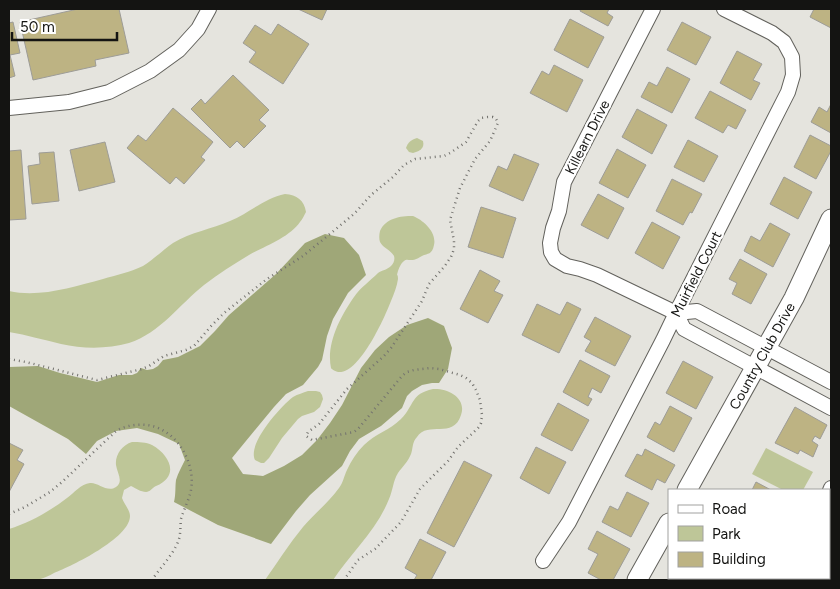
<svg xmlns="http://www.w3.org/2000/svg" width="840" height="589" font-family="Figtree,sans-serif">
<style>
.green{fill:#bec698}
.forest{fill:#9fa778}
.building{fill:#bdb383;stroke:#9d9c97}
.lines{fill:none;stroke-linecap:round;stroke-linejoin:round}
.street-casing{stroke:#62615c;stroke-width:16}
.secondary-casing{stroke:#62615c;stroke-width:21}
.path{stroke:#73726e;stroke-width:2.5;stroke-dasharray:1 4;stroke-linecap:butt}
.street{stroke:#fff;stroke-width:14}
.secondary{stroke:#fff;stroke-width:19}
.labels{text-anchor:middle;stroke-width:4.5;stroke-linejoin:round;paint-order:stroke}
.street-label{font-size:14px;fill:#141412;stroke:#fff}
</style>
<rect width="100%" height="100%" fill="#e5e4de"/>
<g class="green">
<path d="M417,138l6,3c2,8 -4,10 -10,12l-4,-1 -3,-4c2,-6 5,-8 11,-10z"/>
<path d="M285,194c12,1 19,6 21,18 -2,3 -3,7 -6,10 -10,15 -35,24 -51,33 -15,9 -31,19 -45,30 -24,19 -44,48 -75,58 -21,6 -46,6 -68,1 -17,-4 -34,-9 -52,-12v-41c30,7 64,-4 94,-12 13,-4 28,-7 40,-13 11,-7 20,-16 30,-23 18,-11 39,-14 57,-22 19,-8 35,-23 55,-27z"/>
<path d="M413,216c10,4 24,16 21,29 -2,10 -6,8 -12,11 -4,2 -6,4 -11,4 -3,0 -5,-1 -7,1 -3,2 -5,7 -6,10 -2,7 0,1 0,8 -1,7 -4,15 -7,22 -6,16 -32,74 -53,71 -1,0 -7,-3 -7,-4 -5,-24 9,-51 23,-71 6,-9 16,-16 24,-24 4,-3 9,-3 13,-7 3,-3 4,-7 3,-10 -3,-6 -11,-8 -14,-14 -1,-3 -1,-7 0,-11 6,-13 20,-15 33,-15z"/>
<path d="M433,389c15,-1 34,9 28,26 -8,25 -33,5 -44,22 -5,5 -4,12 -6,17 -3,8 -9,13 -13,19 -5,8 -5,17 -9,26 -12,31 -38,54 -56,81h-68c12,-17 24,-36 38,-53 11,-13 26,-25 36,-39 4,-5 5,-12 8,-18 4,-9 10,-18 17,-25 11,-11 26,-15 37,-26 14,-14 9,-25 32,-30z"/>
<path d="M308,391h8l4,1 2,3 1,4 -3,8 -6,5 -12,4 -4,3 -16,19 -13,20 -5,5h-3l-6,-3c-8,-16 25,-53 38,-63 5,-3 10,-4 15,-6z"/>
<path d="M132,442c7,0 14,0 20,3 18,10 28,31 4,41 -4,2 -6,6 -10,6 -5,0 -11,-4 -15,-6l-7,4 -2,8c2,6 8,12 8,18 0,22 -58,50 -76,57 -5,3 -12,6 -18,7 -9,2 -18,0 -27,0v-51c20,-6 41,-18 58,-31 7,-5 14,-14 23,-15 8,-1 17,10 26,4 8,-6 1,-14 0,-22 -1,-10 6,-20 16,-23z"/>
<path d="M766,448l47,24 -10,18h-20l-31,-16z"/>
</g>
<path class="forest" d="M325,234l19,4 15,17 7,20 -18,18 -15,26 -6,17 -5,24 -4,7 -15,18 -17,9 -12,13 -42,51 11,16 20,2 21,-10 18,-11 15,-15 13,-17 12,-18 19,-37 14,-18 14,-13 18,-12 21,-7 16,8 8,22 -4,21 -9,14h-7l-10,2 -10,6 -5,5 -5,12 -21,18 -22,13 -9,12 -8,15 -32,29 -14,16 -25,33 -53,-19 -44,-23c2,-8 1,-15 2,-22 2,-7 6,-14 9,-20l-6,-16 -21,-10 -21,-6 -21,3 -19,10 -11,13 -18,-15 -59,-33v-39l29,-1 22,7 37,9 22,-7h13l5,-2 4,-5 6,2 6,-1 5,-3 5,-6 15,-3 22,-11 15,-15 14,-16 47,-41 29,-31z"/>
<g class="building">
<path d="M78,9h41l10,44 -34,7 1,6 -63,14 -13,-58z"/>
<path d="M298,9h29l-5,11z"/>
<path d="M581,9h28l-2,4 6,4 -5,9 -28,-15z"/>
<path d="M814,9h17v19l-21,-11z"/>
<path d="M570,19l34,18 -16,31 -34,-18z"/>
<path d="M13,22l7,31 -10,2 5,21 -6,2v-55z"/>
<path d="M682,22l29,15 -15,28 -29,-15z"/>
<path d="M278,24l31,20 -26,40 -34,-22 7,-10 -13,-9 12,-18 16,10z"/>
<path d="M737,51l25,13 -9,16 7,3 -9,17 -31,-17z"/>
<path d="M554,65l29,15 -16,32 -37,-19 12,-22 7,4z"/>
<path d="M667,67l23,12 -18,34 -31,-16 8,-15 8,4z"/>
<path d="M233,75l36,35 -10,10 7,6 -22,22 -7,-7 -7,7 -39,-39 10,-10 4,5z"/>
<path d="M710,91l36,19 -10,19 -8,-4 -5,8 -28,-15z"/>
<path d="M831,104v29l-20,-11 8,-15 8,5z"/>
<path d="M173,108l40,34 -12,15 4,3 -21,24 -8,-7 -6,7 -43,-36 11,-13 8,6z"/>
<path d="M637,109l30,16 -15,29 -30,-17z"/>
<path d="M810,135l21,11v5l-15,28 -22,-12z"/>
<path d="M688,140l30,16 -14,26 -30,-15z"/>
<path d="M105,142l10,40 -36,9 -9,-41z"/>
<path d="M617,149l29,16 -18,33 -29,-15z"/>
<path d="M21,150l5,69 -17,1v-69z"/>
<path d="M54,152l5,49 -27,3 -4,-38 12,-2 -1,-11z"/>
<path d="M514,154l25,10 -16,37 -34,-15 9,-20 9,4z"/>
<path d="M784,177l28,15 -14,27 -28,-15z"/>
<path d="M672,179l30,15 -10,19 -2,-1 -7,13 -27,-14z"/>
<path d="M598,194l26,14 -16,31 -27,-14z"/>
<path d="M481,207l35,11 -13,40 -35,-11z"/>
<path d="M652,222l28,15 -17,32 -28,-16z"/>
<path d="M770,223l20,11 -17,33 -29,-16 7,-15 9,5z"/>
<path d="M740,259l27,15 -16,30 -19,-10 5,-11 -8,-4z"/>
<path d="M480,270l20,11 -6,10 9,4 -15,28 -28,-14z"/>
<path d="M567,302l14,7 -22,44 -37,-18 15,-31 23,11z"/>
<path d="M595,317l36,19 -16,30 -30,-15 6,-10 -7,-4z"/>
<path d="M580,360l30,16 -9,17 -9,-5 -4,9 4,2 -4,7 -25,-14z"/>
<path d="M683,361l30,16 -17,32 -30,-16z"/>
<path d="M558,403l31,17 -17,31 -31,-16z"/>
<path d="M670,406l22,12 -18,34 -27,-15 8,-15 5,3z"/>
<path d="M795,407l32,18 -7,14 -5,-3 -3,5 6,4 -5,12 -13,-7 -2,4 -23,-11z"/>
<path d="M9,443l14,7 -6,10 7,4 -15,28z"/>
<path d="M536,447l30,15 -17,32 -29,-16z"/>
<path d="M645,449l30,16 -10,18 -8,-4 -5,11 -27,-14 12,-22 5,2z"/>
<path d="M464,461l28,14 -38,72 -27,-14z"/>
<path d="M756,482l15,8h-19z"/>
<path d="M627,492l22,11 -18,34 -29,-15 8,-16 8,4z"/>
<path d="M597,531l33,18 -17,31h-12l-13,-7 10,-19 -10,-5z"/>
<path d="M420,539l26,13 -15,28h-17l3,-5 -12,-7z"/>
<path d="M831,560v20h-11l1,-2h8v-14z"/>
</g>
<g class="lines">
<g class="street-casing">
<g id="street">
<path d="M653,9l-89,173 -5,29 -6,17 -3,15 1,9 4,7 12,7 13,3 17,6 79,38 21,-2 134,71"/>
<path d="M9,108l60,-6 40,-10 41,-21 29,-21 19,-21 11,-20"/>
<path d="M676,313l8,16 147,79"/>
<path d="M829,493l2,-5"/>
<path d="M829,520l2,1"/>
<path d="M543,561l26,-39 94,-182 13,-27 112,-221 5,-17 -1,-18 -8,-15 -12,-9 -48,-24"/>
<path d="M784,580l2,-2"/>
</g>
</g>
<g class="secondary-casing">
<g id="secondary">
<path d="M687,490l107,-192 37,-79"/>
<path d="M637,580l32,-57"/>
</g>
</g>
<g class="path">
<path d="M9,359l17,3 71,18 45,-11 7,-3 15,-10 22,-6 8,-4 18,-21 12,-12 43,-34 36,-23 33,-27 19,-16 16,-18 22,-18 11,-12 11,-6 29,-3 6,-3 16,-11 12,-21 3,-3 7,-1h5l3,2 2,4 -8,18 -15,18 -15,29 -10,32 4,21v8l-3,8 -7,10 -15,17 -7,17 -31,47 -7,8 -37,33 -28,35 -11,8 -2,4 6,4 42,-8 4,-3 44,-53 5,-4 7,-2 16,-2 9,1 21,6 6,3 6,5 4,7 4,10 2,15 -1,8 -3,5 -20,19 -10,14 -28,28 -19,33 -26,27 -17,11 -14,20"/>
<path d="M9,514l16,-7 25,-15 12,-10 54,-51c14,-8 34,-9 48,0 19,11 31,37 27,59 -2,10 -7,19 -10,29 -1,8 0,16 -3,23 -6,14 -18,26 -26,38"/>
</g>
<use href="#street" class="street"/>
<use href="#secondary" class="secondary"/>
</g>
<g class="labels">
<g class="street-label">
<text transform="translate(587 137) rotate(-63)" y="5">Killearn Drive</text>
<text transform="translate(696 274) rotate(-63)" y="5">Muirfield Court</text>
<text transform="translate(762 356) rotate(-61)" y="5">Country Club Drive</text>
</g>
</g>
<rect width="840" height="589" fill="none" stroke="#141412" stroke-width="20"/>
<rect x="668" y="489" width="162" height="90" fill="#ffffff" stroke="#a1a1a0"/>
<rect x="678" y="505" width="25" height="8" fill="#ffffff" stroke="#a1a1a0"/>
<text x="712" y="514" font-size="15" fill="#141412">Road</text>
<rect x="678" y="526" width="25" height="15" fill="#bec698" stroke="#a1a1a0"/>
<text x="712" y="539" font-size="15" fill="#141412">Park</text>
<rect x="678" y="552" width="25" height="15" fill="#bdb383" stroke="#a1a1a0"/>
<text x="712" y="564" font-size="15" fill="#141412">Building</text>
<path d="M12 32v8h105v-8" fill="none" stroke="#141412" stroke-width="2.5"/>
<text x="20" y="32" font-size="15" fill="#141412" stroke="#ffffff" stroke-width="4" paint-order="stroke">50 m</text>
</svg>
